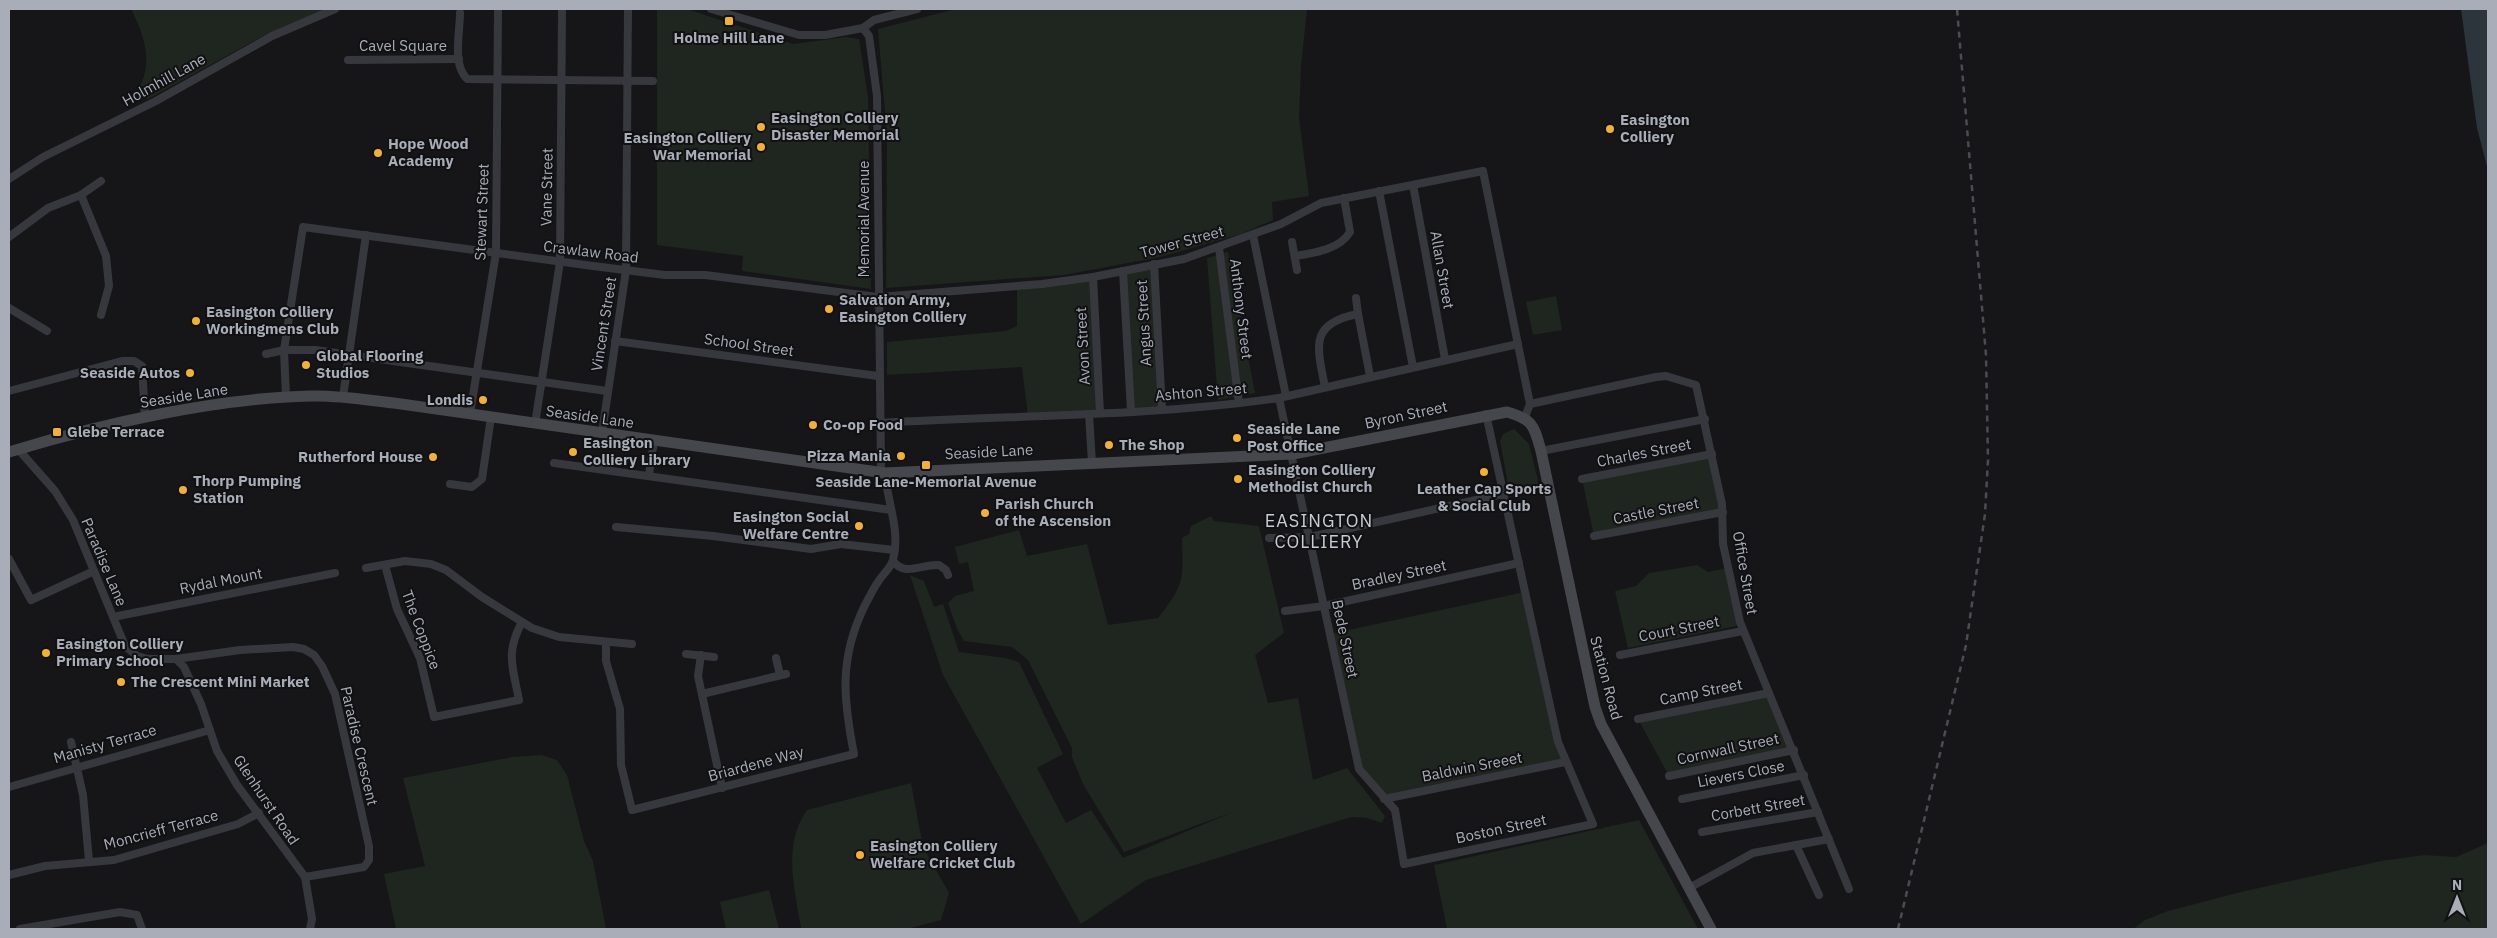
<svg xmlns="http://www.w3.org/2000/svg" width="2497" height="938" font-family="'IBM Plex Sans',sans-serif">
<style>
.green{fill:#1e261f}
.water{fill:#2c353c}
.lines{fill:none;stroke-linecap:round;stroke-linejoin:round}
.street{stroke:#37383d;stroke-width:8}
.secondary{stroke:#45474d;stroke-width:11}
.rail{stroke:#4a4c52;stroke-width:2.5;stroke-dasharray:6 5;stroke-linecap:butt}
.poi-dot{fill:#f2b134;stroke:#111113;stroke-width:2}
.labels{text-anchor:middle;stroke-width:4;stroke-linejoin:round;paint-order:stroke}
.poi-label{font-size:15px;font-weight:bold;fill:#a8adb8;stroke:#111113;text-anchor:start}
.street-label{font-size:15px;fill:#a8adb8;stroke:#111113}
.quarter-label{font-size:18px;letter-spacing:1px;fill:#c9ccd4;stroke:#111113}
</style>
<rect width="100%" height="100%" fill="#161618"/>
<g class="green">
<path d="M131,9h196l-64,27 -115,63 -10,-9c16,-28 6,-55 -7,-81z"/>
<path d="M657,9h30l106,35 53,-7 13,2 9,58 3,192 -129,-18 1,-15 -86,-11z"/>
<path d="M956,9h351l-6,57 -2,51 10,79 -37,6 1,18 -32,14 -81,23 -96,18 -178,13 1,-154 -9,-105z"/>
<path d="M1228,252l27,141 -37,7 -11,-142z"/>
<path d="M1154,264l8,146 -31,1 -8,-140z"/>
<path d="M1093,277l7,136 -72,4 -6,-50 -135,8v-33l119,-11 11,-5v-40z"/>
<path d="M1556,296l6,34 -29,5 -7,-33z"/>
<path d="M1514,429l15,15 11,45 -30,6 -10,-54 3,-7z"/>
<path d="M1712,454l11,58 -129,24 -12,-57z"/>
<path d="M1211,516l3,5 45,5 25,107 -29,22 13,48 30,-5 15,82 34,-12 38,48 -3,7 -15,-5 -16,-1 -205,63 -65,44 -138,-249 -33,-100 14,6 10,26 9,-3 16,48 46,6 14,4 44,92 -26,14 29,55 25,-13 32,48 110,-46 -109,40 -41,-68 -11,-27v-9l-44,-88 -16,-13 -48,-6 -7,-12 -9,-26 7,-7 19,-5 -6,-29 -9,2 -4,-17 64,-17 8,26 60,-12 21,81 50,-7c27,-34 25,-38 24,-80l7,-4 2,-8z"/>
<path d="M1697,565l11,7 20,-4 13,57 -113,23 -13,-57 21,-5 13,-13z"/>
<path d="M1525,592l40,170 -181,37 -25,-30 -29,-135z"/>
<path d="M1769,693l25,57 -125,26 -31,-57z"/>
<path d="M541,755l16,5 10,15 17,66 9,20 13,68h-210l-12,-55 41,-8 -22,-88 109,-21z"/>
<path d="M911,783l12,64 26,46 -8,27 -34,9 -106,-1c-6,-39 -19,-83 6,-118z"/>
<path d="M1639,820l59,109h-251l-13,-64z"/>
<path d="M2488,843v86h-355l12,-9 23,-9 73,-19 140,-31 43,-6 32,2z"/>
<path d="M769,890l10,39h-53l-6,-27z"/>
</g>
<path class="water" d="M2461,9h27v161l-11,-42z"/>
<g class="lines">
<g class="street">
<path d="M711,9l88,26h26l38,-7 11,-8 43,-11"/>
<path d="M460,13c0,20 -8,51 7,66l186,2"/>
<path d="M863,28l6,8 8,60 4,376"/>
<path d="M348,60l111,-1"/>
<path d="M9,179l34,-22 113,-56 116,-65 63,-27"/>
<path d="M1413,185l32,174"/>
<path d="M1379,191l34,176"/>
<path d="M81,195l25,61 3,30 -8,29"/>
<path d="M1253,235l33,161"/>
<path d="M9,237l39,-29 33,-13 20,-14"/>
<path d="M1292,242l5,28"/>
<path d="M1219,248l20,155"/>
<path d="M1295,256c19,-3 44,-6 55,-24l-6,-34"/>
<path d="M1154,264l8,146"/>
<path d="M1123,271l8,140"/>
<path d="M1093,277l7,136"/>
<path d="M1356,298l2,16"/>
<path d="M9,308l38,23"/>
<path d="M615,341l263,35"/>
<path d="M266,354l18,-4h31l292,41"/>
<path d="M1325,387c-8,-40 -16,-64 33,-73l12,62"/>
<path d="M9,391l113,-30h12l8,5 3,51"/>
<path d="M286,397l-2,-47 19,-123 290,39 72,9h40l173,22 164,-13 51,-7 91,-18 97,-35 40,-21 162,-32 47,233 -5,13"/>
<path d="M343,397l23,-162"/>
<path d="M1279,398l80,371 36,41 9,54 189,-40 -35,-82 -72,-328"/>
<path d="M1530,404l126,-27 10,-1 30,9 26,119 1,40 17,78 109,267"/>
<path d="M470,414l26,-161 2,-244"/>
<path d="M1089,414l3,49"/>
<path d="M880,423c133,-8 267,-6 399,-25l239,-54"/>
<path d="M535,424l25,-162 2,-253"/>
<path d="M602,433l24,-163 2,-261"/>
<path d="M18,449l37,42 18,29 52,126 12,10 11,3h28l64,-9 53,-3 11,2 10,6 8,11 13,28 34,152v14l-5,7 -59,10"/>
<path d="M1541,451l164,-32"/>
<path d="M554,463l337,47"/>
<path d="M649,475l5,-34"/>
<path d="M1582,479l130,-25"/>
<path d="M450,484l22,3 10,-8 9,-62"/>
<path d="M616,527l97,9 98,13 30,-5 53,6"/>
<path d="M1594,536l129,-24"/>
<path d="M1269,538l41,-1 193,-43"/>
<path d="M9,559l22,41 63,-29"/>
<path d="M893,561c12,16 28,3 46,4l7,5 2,5"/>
<path d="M385,565l12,44 23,49 14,59 85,-17c-6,-32 -14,-47 3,-78"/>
<path d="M366,568l39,-7 26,3 15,6 36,27 50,31 27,9 73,7"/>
<path d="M1285,611l39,-5 195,-43"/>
<path d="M113,617l222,-44"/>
<path d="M606,643v18l14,48 1,56 11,45 222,-56c-11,-56 -15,-96 11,-149 4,-7 8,-16 13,-23 4,-7 13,-14 15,-22 8,-28 -6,-59 -8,-87"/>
<path d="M686,654l28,3"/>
<path d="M701,655l-3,21 24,112"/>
<path d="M1620,655l123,-24"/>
<path d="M776,658l4,17"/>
<path d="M176,659l8,8 17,37 16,47 20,34 68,92 7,42 -2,10"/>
<path d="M702,694l84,-20"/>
<path d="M1638,719l131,-26"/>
<path d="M71,742l12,53 6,66"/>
<path d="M1669,776l125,-26"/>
<path d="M9,787l201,-57"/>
<path d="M1384,799l181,-37"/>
<path d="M1682,799l122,-24"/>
<path d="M1702,832l116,-20"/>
<path d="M1796,845l23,50"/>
<path d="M9,875l36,-9 69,-6 124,-36 21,-11"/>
<path d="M1689,888l64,-35 76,-14"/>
<path d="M20,929l100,-17 17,3 5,14"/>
</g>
<path class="secondary" d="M9,452c92,-28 206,-54 302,-56 28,-1 55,4 83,7l491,70 408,-19 214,-42c27,8 27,14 34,39l54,256 6,17 110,205"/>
<path class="rail" d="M1898,929l68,-284 19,-131 3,-54 -2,-105 -29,-346"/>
</g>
<g class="poi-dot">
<rect x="724" y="16" width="10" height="10" rx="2.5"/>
<circle cx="761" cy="127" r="5"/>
<circle cx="1610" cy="129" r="5"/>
<circle cx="761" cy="147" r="5"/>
<circle cx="378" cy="153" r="5"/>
<circle cx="829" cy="309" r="5"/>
<circle cx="196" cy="321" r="5"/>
<circle cx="306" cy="365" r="5"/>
<circle cx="190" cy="373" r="5"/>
<circle cx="483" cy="400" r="5"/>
<circle cx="813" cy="425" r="5"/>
<rect x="52" y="427" width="10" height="10" rx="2.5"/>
<circle cx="1237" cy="438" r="5"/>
<circle cx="1109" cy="445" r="5"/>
<circle cx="573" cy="452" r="5"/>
<circle cx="901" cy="456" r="5"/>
<circle cx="433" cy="457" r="5"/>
<rect x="921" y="460" width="10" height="10" rx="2.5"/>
<circle cx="1484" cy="472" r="5"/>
<circle cx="1238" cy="479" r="5"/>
<circle cx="183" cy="490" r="5"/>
<circle cx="985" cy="513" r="5"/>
<circle cx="859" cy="526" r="5"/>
<circle cx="46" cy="653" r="5"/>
<circle cx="121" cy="682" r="5"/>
<circle cx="860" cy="855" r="5"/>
</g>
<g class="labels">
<g class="poi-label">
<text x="729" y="43" text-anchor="middle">Holme Hill Lane</text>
<text x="771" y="123">Easington Colliery<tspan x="771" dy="17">Disaster Memorial</tspan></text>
<text x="1620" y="125">Easington<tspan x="1620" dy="17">Colliery</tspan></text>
<text x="751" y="143" text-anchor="end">Easington Colliery<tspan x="751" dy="17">War Memorial</tspan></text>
<text x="388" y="149">Hope Wood<tspan x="388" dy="17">Academy</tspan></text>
<text x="839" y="305">Salvation Army,<tspan x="839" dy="17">Easington Colliery</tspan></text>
<text x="206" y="317">Easington Colliery<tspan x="206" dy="17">Workingmens Club</tspan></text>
<text x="316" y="361">Global Flooring<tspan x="316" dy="17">Studios</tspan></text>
<text x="180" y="378" text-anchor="end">Seaside Autos</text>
<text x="473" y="405" text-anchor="end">Londis</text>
<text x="823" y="430">Co-op Food</text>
<text x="1247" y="434">Seaside Lane<tspan x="1247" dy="17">Post Office</tspan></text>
<text x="67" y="437">Glebe Terrace</text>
<text x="583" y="448">Easington<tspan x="583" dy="17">Colliery Library</tspan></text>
<text x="1119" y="450">The Shop</text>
<text x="891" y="461" text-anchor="end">Pizza Mania</text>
<text x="423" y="462" text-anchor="end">Rutherford House</text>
<text x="1248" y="475">Easington Colliery<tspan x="1248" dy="17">Methodist Church</tspan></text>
<text x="193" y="486">Thorp Pumping<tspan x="193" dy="17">Station</tspan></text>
<text x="926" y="487" text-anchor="middle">Seaside Lane-Memorial Avenue</text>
<text x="1484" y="494" text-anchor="middle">Leather Cap Sports<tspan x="1484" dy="17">&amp; Social Club</tspan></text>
<text x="995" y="509">Parish Church<tspan x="995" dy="17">of the Ascension</tspan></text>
<text x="849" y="522" text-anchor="end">Easington Social<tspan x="849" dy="17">Welfare Centre</tspan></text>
<text x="56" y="649">Easington Colliery<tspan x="56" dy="17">Primary School</tspan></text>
<text x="131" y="687">The Crescent Mini Market</text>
<text x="870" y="851">Easington Colliery<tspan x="870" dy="17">Welfare Cricket Club</tspan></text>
</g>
<g class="street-label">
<text x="403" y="51">Cavel Square</text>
<text transform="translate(164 80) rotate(-29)" y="5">Holmhill Lane</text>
<text transform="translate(547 187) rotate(-89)" y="5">Vane Street</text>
<text transform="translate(482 212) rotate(-88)" y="5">Stewart Street</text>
<text transform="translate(864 219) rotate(-90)" y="5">Memorial Avenue</text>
<text transform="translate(1182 242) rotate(-15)" y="5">Tower Street</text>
<text transform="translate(591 252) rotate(7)" y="5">Crawlaw Road</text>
<text transform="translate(1442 270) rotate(80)" y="5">Allan Street</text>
<text transform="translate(1241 309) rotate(83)" y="5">Anthony Street</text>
<text transform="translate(1144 323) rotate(-93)" y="5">Angus Street</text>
<text transform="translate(604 324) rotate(-81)" y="5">Vincent Street</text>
<text transform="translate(749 345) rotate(8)" y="5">School Street</text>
<text transform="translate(1083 346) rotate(-93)" y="5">Avon Street</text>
<text transform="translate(1201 392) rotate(-5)" y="5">Ashton Street</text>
<text transform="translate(184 396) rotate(-9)" y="5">Seaside Lane</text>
<text transform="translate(1406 415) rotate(-12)" y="5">Byron Street</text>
<text transform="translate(590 417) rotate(8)" y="5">Seaside Lane</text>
<text transform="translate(989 452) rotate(-3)" y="5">Seaside Lane</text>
<text transform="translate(1644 453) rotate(-11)" y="5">Charles Street</text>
<text transform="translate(1656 511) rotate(-11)" y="5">Castle Street</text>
<text transform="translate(104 562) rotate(67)" y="5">Paradise Lane</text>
<text transform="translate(1745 573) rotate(80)" y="5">Office Street</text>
<text transform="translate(1399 575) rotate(-12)" y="5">Bradley Street</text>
<text transform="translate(221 581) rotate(-11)" y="5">Rydal Mount</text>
<text transform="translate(1679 629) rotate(-11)" y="5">Court Street</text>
<text transform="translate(421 630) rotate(69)" y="5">The Coppice</text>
<text transform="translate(1345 639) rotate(78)" y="5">Bede Street</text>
<text transform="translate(1606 678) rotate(75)" y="5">Station Road</text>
<text transform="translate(1701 692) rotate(-11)" y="5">Camp Street</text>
<text transform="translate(105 744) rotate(-16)" y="5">Manisty Terrace</text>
<text transform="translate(359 746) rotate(77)" y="5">Paradise Crescent</text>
<text transform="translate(1728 749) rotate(-12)" y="5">Cornwall Street</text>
<text transform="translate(756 764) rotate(-15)" y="5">Briardene Way</text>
<text transform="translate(1472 767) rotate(-11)" y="5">Baldwin Sreeet</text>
<text transform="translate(1741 774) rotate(-11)" y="5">Lievers Close</text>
<text transform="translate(266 800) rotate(56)" y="5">Glenhurst Road</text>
<text transform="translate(1758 808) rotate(-10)" y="5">Corbett Street</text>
<text transform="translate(1501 829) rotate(-12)" y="5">Boston Street</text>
<text transform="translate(161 830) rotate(-15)" y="5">Moncrieff Terrace</text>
</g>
<g class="quarter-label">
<text x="1319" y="527">EASINGTON<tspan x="1319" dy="21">COLLIERY</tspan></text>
</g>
</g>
<rect width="2497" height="938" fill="none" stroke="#a8adb8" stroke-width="20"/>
<g transform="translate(2457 898)" stroke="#111113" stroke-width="4" paint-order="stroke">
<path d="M0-4L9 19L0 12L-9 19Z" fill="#a8adb8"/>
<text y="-8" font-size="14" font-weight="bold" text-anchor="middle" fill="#a8adb8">N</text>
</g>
</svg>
